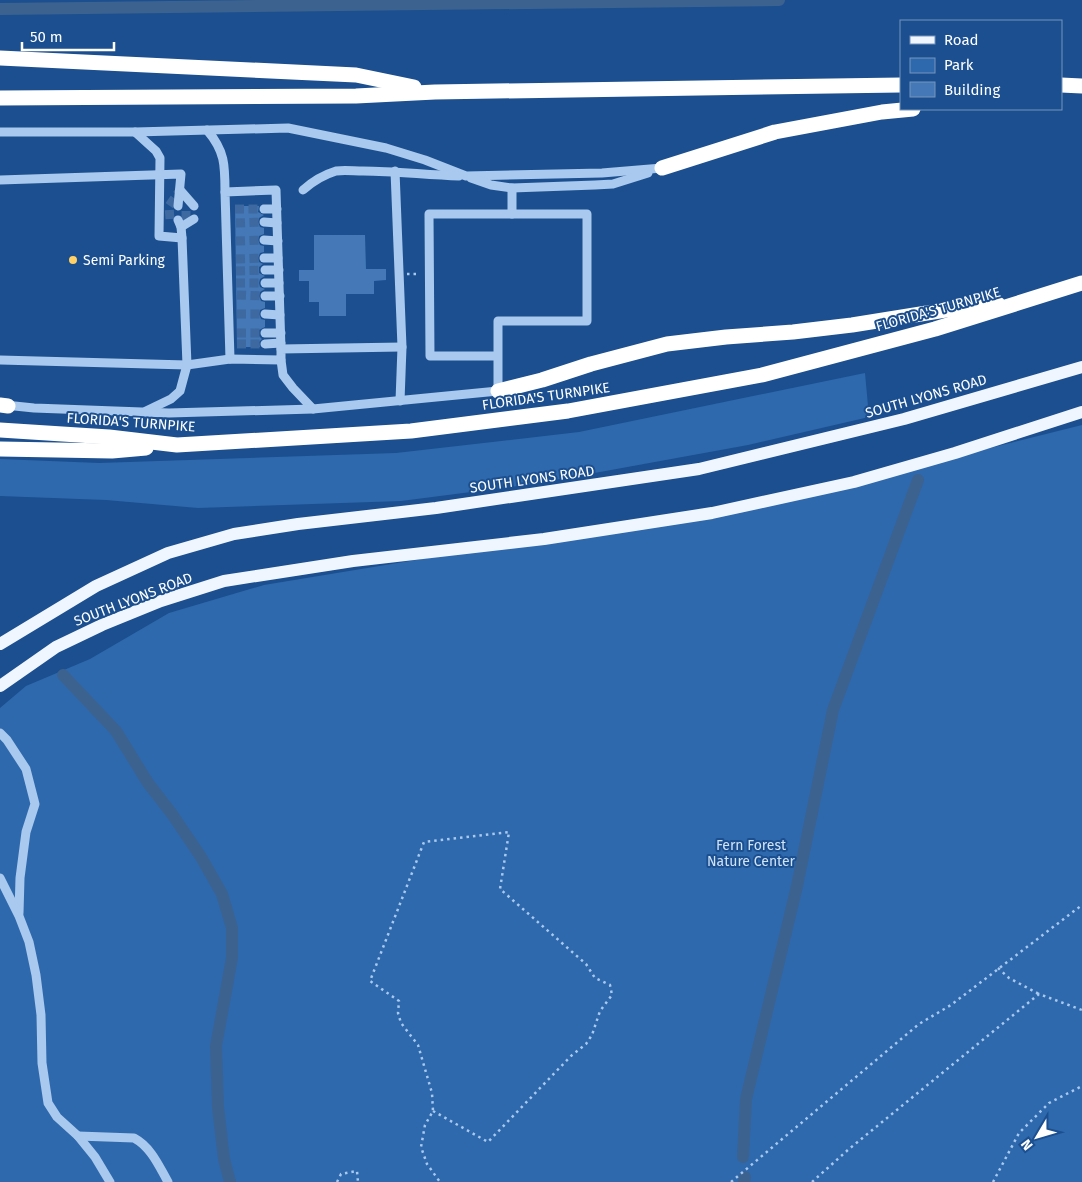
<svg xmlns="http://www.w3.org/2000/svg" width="1082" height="1182" font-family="'Fira Sans',sans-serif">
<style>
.green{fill:#2e69ad}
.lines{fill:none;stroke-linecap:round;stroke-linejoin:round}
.canal{stroke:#3c6290;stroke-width:12}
.building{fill:#4478b7}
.minor-tunnel{stroke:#3d69a0;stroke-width:9;stroke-dasharray:9 4.5;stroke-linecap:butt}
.path{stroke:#a9c9ee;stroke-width:2.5;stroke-dasharray:2.5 4;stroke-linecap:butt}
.minor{stroke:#a9c9ee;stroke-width:9}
.major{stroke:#f0f6ff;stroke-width:12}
.highway{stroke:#fff;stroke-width:15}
.poi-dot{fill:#ffd166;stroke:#1b4f8f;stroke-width:2}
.labels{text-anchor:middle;stroke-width:4;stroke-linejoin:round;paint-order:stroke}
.poi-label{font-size:14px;fill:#fff;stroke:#1b4f8f;text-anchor:start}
.street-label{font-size:14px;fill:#fff;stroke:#1b4f8f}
.park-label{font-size:14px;fill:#cfe3fa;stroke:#1b4f8f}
</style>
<rect width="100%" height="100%" fill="#1b4f8f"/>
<g class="green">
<path d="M865,373l4,44 -121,28 -148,27 -74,13 -125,16 -203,7 -92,-8 -106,-4v-37l99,4 297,-10 183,-21z"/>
<path d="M1082,425v757h-1082v-474l26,-22 64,-27 79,-46 95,-28 280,-46 310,-57z"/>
</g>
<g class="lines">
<g class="canal">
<path d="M0,9l779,-9"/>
<path d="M63,675l53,56 32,52 24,31 29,43 21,37 10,34v30l-16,88 2,61 6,52 6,23"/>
<path d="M743,1157l3,-58 51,-213 36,-176 85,-230"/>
<path d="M744,1182l1,-5"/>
</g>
</g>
<g class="building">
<path d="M235,206h24l-1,6 6,3 -5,3 -1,4 2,5 4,1v6l-5,2 -1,4 2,5 4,1v6l-4,1 -2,5 1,4 4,2 -4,3v6l6,3 -5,3 -1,4 1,4 5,2 -5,3 -1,4 2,5 4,1v6l-5,2 -1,4 2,5 4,1v7l-6,3v6l3,3 -3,3 1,5h-23z"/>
<path d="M314,235h51l1,34h20v11l-12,1v13h-28v22h-27v-14h-10v-21h-10v-11h15z"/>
</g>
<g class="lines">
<g class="minor-tunnel">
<path d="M235,209h29"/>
<path d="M170,219l-1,-13 11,-16"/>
<path d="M186,220v-13"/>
<path d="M236,223l28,-1"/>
<path d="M236,241l28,-1"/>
<path d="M236,259l28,-1"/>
<path d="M236,271l29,-1"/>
<path d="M236,283h29"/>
<path d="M237,295l28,1"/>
<path d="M237,314h28"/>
<path d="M237,333h28"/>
<path d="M237,344h28"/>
</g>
<g class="path">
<path d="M407,274h12"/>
<path d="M998,968l11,10 30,16"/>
<path d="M433,1111l55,31 83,-86 15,-12 6,-9 8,-24 12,-16 -2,-10 -15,-7 -9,-14 -86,-75 9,-57 -85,10 -54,139 29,20 -1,12 3,10 17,22 14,48 1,18 -8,14 -4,22 6,17 13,18"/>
<path d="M337,1182l4,-8 16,-3 1,11"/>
<path d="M731,1182l188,-158 32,-19 131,-100"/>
<path d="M812,1182l37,-33 190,-155 43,16"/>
<path d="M993,1182l26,-49 30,-30 33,-17"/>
</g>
<g class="minor">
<path d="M207,130c18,21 18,35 18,62"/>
<path d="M0,132h135l153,-4 98,20 39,12 41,16 136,-3 60,-5"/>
<path d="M135,132l21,19 4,7 -1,78 23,2"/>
<path d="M395,171l7,176 -2,54"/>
<path d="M471,178l20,7 21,3 83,-3 18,-1 35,-11"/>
<path d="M0,180l181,-6 -3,32"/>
<path d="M512,188v26"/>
<path d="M180,190l14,16"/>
<path d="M303,190c10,-9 20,-15 33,-19 8,-1 18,0 27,0 32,0 63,4 96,5"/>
<path d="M264,209h13"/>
<path d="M264,222l13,1"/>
<path d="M181,227l13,-8"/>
<path d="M264,240l14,1"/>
<path d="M264,258h14"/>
<path d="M265,270h14"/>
<path d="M265,283h14"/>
<path d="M265,296h15"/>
<path d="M265,314l15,1"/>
<path d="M265,333h16"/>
<path d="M265,344l16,-1"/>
<path d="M230,359l-5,-167 51,-2 5,159"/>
<path d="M0,360l187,5 43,-6 51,1v-11l121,-2"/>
<path d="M281,360l2,15 10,13 20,21"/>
<path d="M5,405l29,3 135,5 144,-4 185,-18v-70h89v-107h-158l1,142h68"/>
<path d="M146,411l25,-12 9,-8 7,-26 -5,-127 -1,-11 -3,-7"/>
<path d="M0,733l7,7 19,29 9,35 -9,28 -6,46 -1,35"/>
<path d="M0,878l19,38 10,26 7,33 5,40 1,48 6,40 9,14 21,19 17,21 15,25"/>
<path d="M78,1136l56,2c17,9 25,28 34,44"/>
</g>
<g class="major">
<path d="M0,644l96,-58 72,-33 66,-19 64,-10 138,-16 263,-39 205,-50 178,-52"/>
<path d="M0,686l56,-39 46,-22 59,-24 63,-20 129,-20 191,-22 168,-26 142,-31 101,-29 127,-41"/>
</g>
<g class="highway">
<path d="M0,58l356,17 58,12"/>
<path d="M1061,85l21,1"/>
<path d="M0,98l356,-2 79,-4 466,-7"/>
<path d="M662,168l113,-36 107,-20 31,-3"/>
<path d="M498,391l44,-11 49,-16 76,-20 59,-7 67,-5 59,-7 131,-21h15"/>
<path d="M0,405l8,1"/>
<path d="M0,430l109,7 68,8 234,-14 157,-20 194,-36 173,-46 147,-46"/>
<path d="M0,449l112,2 34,-3"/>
</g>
</g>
<circle class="poi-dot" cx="73" cy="260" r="5"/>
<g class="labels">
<g class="poi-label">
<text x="83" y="265">Semi Parking</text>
</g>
<g class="street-label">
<text transform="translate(938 309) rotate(-16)" y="5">FLORIDA'S TURNPIKE</text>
<text transform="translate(546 396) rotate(-8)" y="5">FLORIDA'S TURNPIKE</text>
<text transform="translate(926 396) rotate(-16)" y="5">SOUTH LYONS ROAD</text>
<text transform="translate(131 422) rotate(4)" y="5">FLORIDA'S TURNPIKE</text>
<text transform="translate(532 479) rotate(-8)" y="5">SOUTH LYONS ROAD</text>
<text transform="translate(133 599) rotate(-21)" y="5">SOUTH LYONS ROAD</text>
</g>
<g class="park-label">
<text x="751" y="850">Fern Forest<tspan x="751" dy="16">Nature Center</tspan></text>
</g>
</g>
<rect x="900" y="20" width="162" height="90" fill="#1b4f8f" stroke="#7695bc"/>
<rect x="910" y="36" width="25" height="8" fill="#f0f6ff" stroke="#7695bc"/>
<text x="944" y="45" font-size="15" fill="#ffffff">Road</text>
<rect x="910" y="58" width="25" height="15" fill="#2e69ad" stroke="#7695bc"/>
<text x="944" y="70" font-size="15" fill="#ffffff">Park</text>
<rect x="910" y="82" width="25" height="15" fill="#4478b7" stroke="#7695bc"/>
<text x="944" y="95" font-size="15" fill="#ffffff">Building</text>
<g transform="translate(1037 1137) rotate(232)" stroke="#1b4f8f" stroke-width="4" paint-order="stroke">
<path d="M0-4L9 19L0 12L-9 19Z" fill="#ffffff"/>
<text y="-8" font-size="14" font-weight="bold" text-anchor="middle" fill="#ffffff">N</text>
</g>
<path d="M22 42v8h92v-8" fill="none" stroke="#ffffff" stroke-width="2.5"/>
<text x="30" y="42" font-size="15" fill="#ffffff" stroke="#1b4f8f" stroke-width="4" paint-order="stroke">50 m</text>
</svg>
